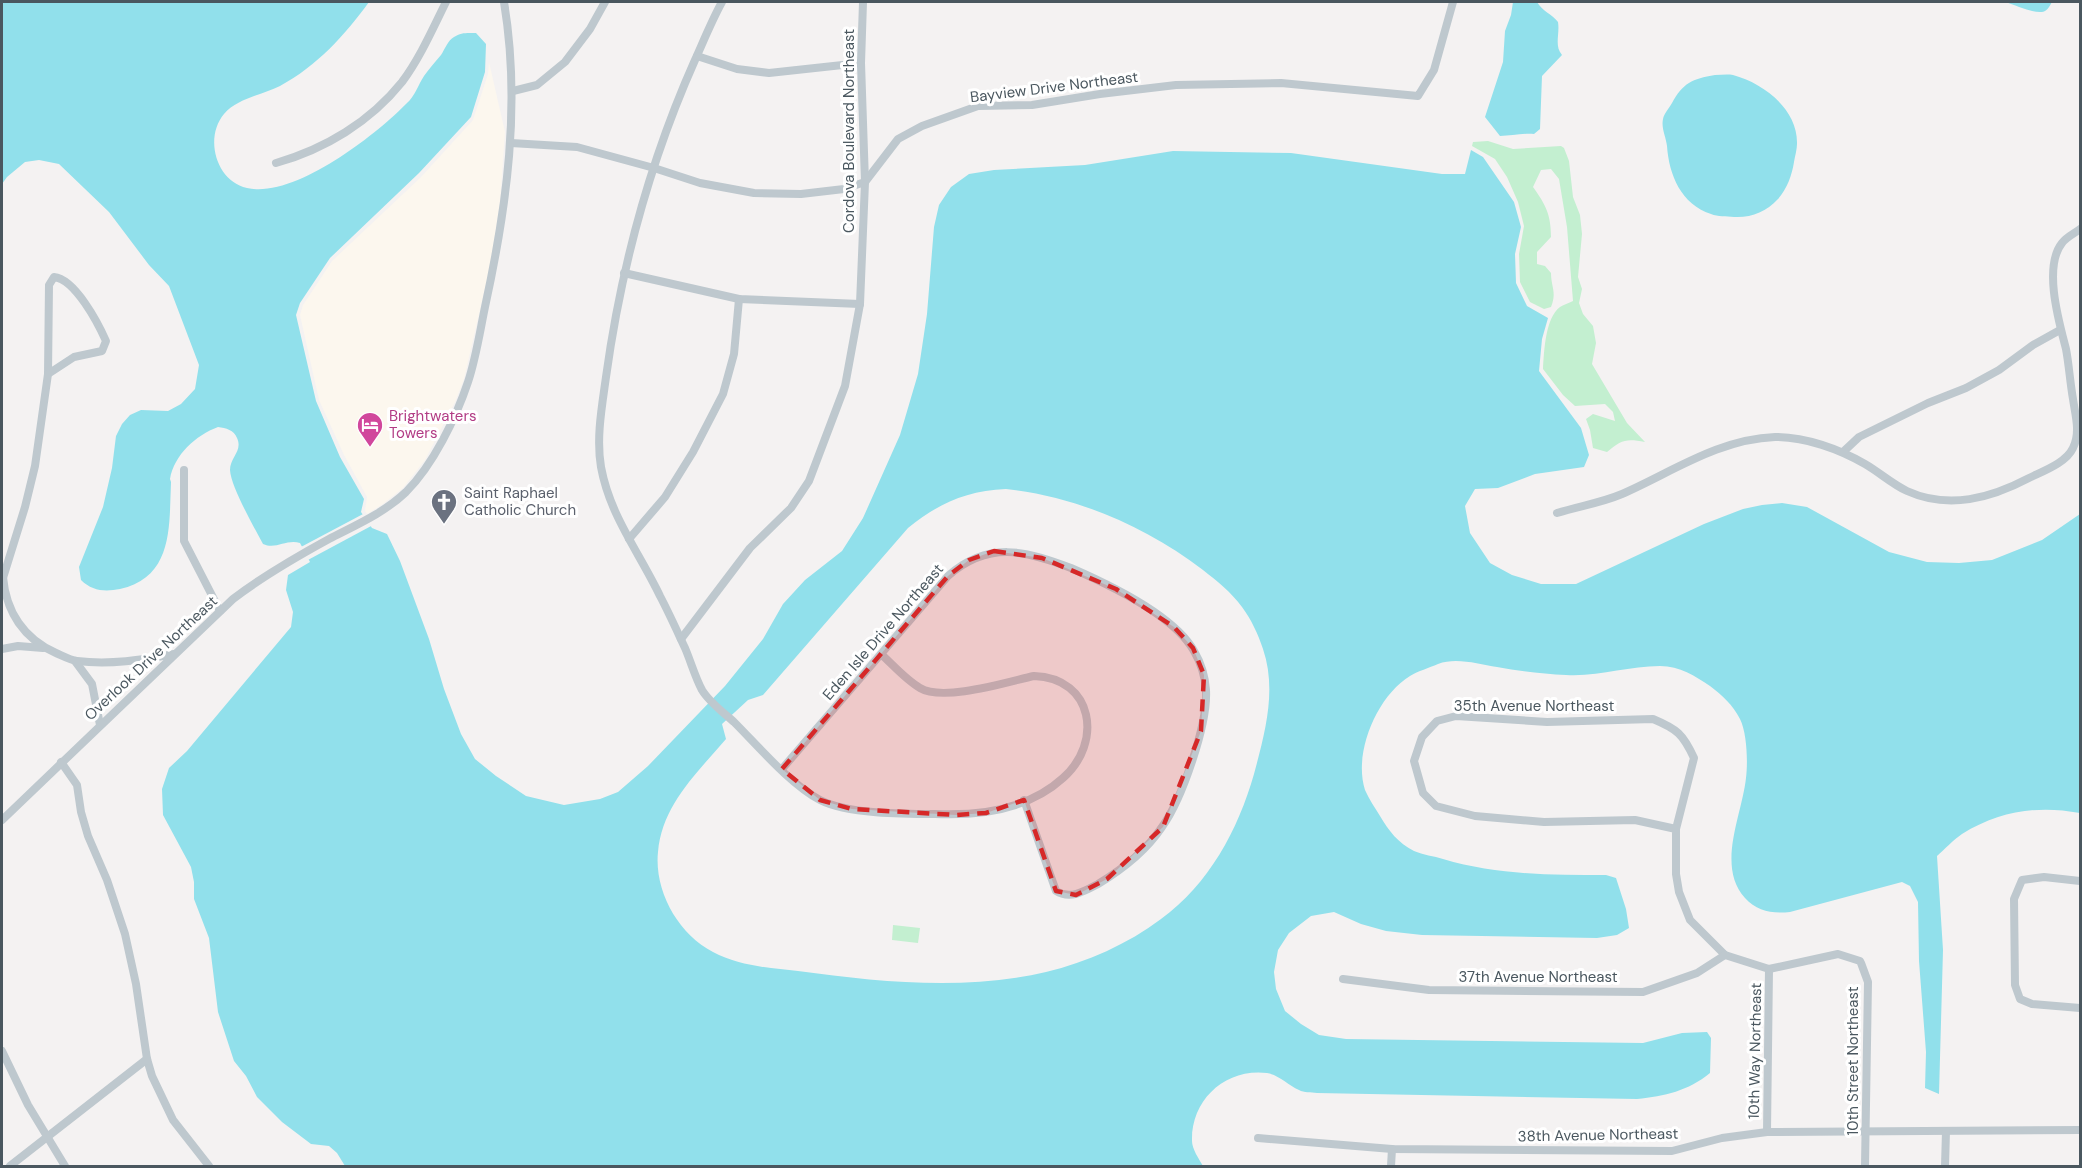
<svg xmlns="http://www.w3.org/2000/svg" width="2082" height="1168" font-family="'DM Sans',sans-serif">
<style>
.commercial{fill:#fcf7ee}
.green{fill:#c3efd0}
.water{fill:#91e0eb;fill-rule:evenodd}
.pier{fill:#f4f2f2}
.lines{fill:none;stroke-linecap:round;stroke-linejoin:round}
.minor{stroke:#bec8ce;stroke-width:8}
.marked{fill:#d62828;fill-opacity:0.2;stroke:#d62828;stroke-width:4.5;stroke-dasharray:12 8;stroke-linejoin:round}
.labels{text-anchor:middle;stroke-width:6;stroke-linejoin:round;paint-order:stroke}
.street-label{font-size:15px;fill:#4a575f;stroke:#fff}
.hotel-label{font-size:15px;fill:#b23c85;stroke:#fff;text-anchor:start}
.worship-label{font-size:15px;fill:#5b616d;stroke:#fff;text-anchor:start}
</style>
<rect width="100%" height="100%" fill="#f4f2f2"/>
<path class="commercial" d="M489,62l16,70 -5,70 -10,64 -26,113 -9,23 -30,58 -22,28 -20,16 -16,10 -2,-3 2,-14 -23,-42 -25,-55 -19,-85 3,-10 29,-44 89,-84 52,-57 15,-46z"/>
<g class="green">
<path d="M1488,141l25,8 48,-3 3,2 5,13 4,36 7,18 2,19 -4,43 4,12 -3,14 4,11 10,12 3,17 -4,21 35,59 18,19c-19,-4 -24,-2 -38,10l-14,-4 -3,-18 -4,-11 7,-5 22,7 -2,-9 -8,-8 -30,2 -12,-11 -20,-26c1,-16 2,-51 17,-62 3,-2 9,-4 13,-6l-6,-74 -8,-48 -8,-10 -10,1 -8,17c13,18 18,28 18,50l-14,15v12l8,2 6,7c0,14 6,19 0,34l-7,2 -14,-7 -10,-20 -1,-28 5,-28 -6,-24 -11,-25 -12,-18 -23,-13 1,-4z"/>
<path d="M893,925l27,3 -2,15 -26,-3z"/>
</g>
<g class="water">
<path d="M2,2h367c-24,33 -52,64 -89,84 -18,9 -42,12 -56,28 -20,24 -8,67 23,74 47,11 129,-53 160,-85 8,-7 11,-18 17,-27 5,-7 11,-14 17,-21 4,-6 7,-15 13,-18 7,-5 14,-4 22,-4l10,11 -1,28 -14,45 -52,56 -89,85 -30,45 -4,12 20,86 24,56 24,42 -3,13 11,16 15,6 13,27 29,78 15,50 17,45 14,25 21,17 30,20 38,9 36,-6 18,-7 30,-26 77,-80 38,-47 20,-35 22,-24 37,-29 21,-33 37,-83 18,-61 9,-60 7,-87 5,-22 12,-18 18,-13 25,-4 91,-5 88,-14 118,2 151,21h23l6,-24 12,7 31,45 7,25 -6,27 1,29 11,23 21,12 -6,21 -3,32 42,57 8,27 -5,12 -49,7 -37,14 -23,1 -10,17 5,27 20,30 22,12 29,9h35l128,-60 39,-15 19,-4 20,-2 25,4 82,45 38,10 32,1 33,-3 50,-20 38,-26v299c-42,-8 -81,-2 -118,21 -9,6 -17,15 -25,22l6,94 -4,144 -14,-6 1,-36 -7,-91 -1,-59 -8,-16 -8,-4 -112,30c-18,2 -33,-1 -45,-14 -29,-32 -3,-83 1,-120 2,-16 1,-45 -6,-59 -7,-14 -18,-24 -30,-33 -15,-10 -30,-20 -50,-20 -32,0 -62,11 -94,9 -23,-1 -47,-4 -69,-8 -19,-3 -41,-10 -59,-3 -9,4 -20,7 -28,12 -33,20 -57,77 -45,114 4,9 10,18 15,26 9,15 18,27 34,35 9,4 20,5 29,8 54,16 108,16 163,16l10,3 10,31 3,19 -12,7 -20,3 -175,-3 -36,-4 -25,-7 -27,-12 -23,4 -22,17 -11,17 -4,22 2,17 9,22 16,13 18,11 27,4 297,4 39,-10 25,-1 4,6 -1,35c-22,18 -45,23 -73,26l-320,-6c-6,-1 -13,0 -18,-3 -11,-5 -20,-15 -32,-17 -42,-5 -76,27 -75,68 0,8 7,18 11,25h-858l-8,-13 -8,-7 -18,-2 -29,-22 -25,-25 -11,-21 -12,-15 -16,-49 -9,-74 -15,-39v-17l-3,-15 -28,-52 -1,-26 7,-21 18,-17 104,-124 2,-15 -7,-22 2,-15 22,-13 -10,-19c-14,-4 -24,7 -37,1 -9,-17 -32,-57 -33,-74 0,-13 13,-19 7,-32 -3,-8 -11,-10 -19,-11 -22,8 -44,28 -48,52l1,3c-2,43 3,95 -51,107 -15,3 -28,2 -39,-9l-2,-13 24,-60 9,-39 4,-32 6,-12 8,-9 11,-5 27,1 13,-7 14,-15 4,-24 -30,-79 -20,-21 -40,-53 -50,-48 -20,-4 -14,2 -18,15 -5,7zM1006,489c72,8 139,37 197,81 14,11 28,22 39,37 9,12 16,27 21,42 14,41 2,84 -9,125 -16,56 -45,110 -93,145 -33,25 -74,43 -115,53 -81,19 -167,10 -248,-1 -28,-3 -59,-5 -85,-19 -35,-18 -59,-61 -55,-100 4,-47 39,-79 68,-113l-4,-15 26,-24 15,-5 145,-167c31,-25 58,-37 98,-39z"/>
<path d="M1513,2h24c5,9 15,12 21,20 2,12 -4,24 4,33l-20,21 -2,53 -6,5c-11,-1 -23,2 -34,2l-15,-19 18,-55 2,-31 6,-16z"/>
<path d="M2005,2h47c-2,3 -4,9 -10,10 -11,1 -26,-7 -37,-10z"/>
<path d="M1715,75c6,0 12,-1 18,0 30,8 65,34 64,69 0,5 -2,12 -3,18 -2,13 -7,27 -16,37 -12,13 -27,19 -44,18 -8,-1 -16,0 -23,-3 -30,-10 -42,-39 -44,-68 -1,-9 -6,-18 -4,-27 1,-5 6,-11 9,-16 11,-20 20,-24 43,-28z"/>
</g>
<path class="pier" d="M365,513l8,12 -67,36 -7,-13z"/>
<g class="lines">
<g class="minor">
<path d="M722,2c-10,18 -18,38 -27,58 -45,101 -74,208 -89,317 -4,29 -10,61 -5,90 9,49 38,85 59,129 9,17 17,35 25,52 6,14 10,29 17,42 7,12 22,23 32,32 25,25 56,62 86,78 27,14 84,14 115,14 44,2 94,-5 128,-36 40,-35 31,-100 -29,-102 -27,6 -91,26 -114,12 -14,-8 -27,-23 -39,-34"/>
<path d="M697,56l40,13 32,4 92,-10"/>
<path d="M513,91l24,-6 28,-23 25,-33 15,-27"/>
<path d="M511,143l66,4 77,21 46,15 54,10 47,1 43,-5 21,-7 33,-43 24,-13 56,-20 54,-1 68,-11 76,-9 105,-2 137,13 16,-26 19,-68"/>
<path d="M276,163c49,-14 94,-41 126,-81 18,-24 31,-54 44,-80"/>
<path d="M624,273l115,26 121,5"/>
<path d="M54,277c21,2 44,46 52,64l-4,10 -28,6 -26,17 1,-89z"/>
<path d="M1843,452l16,-15 69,-34 38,-15 33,-18 34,-25 27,-15"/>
<path d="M184,470v71l36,70"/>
<path d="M1557,513c22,-7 44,-10 65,-19 50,-22 97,-55 153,-57 31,0 64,12 90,27 14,8 27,20 42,27 42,19 84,7 122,-13 14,-7 37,-15 44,-30 8,-16 2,-34 0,-49 -3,-17 -4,-34 -7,-50 -7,-27 -23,-82 -4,-106 4,-6 13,-10 18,-14"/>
<path d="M629,539l36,-42 28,-45 30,-58 11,-40 5,-55"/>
<path d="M3,577c3,35 21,62 53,76 7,3 14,7 21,8 33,4 65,-1 97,-7"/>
<path d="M2,581l23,-74 10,-41 13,-92"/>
<path d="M681,639l69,-91 41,-40 18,-27 36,-95 15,-82 5,-122 -4,-119 2,-61"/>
<path d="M2,649l16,-3 25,2"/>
<path d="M75,661l17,23 8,41"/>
<path d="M61,762l16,23 4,27 7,24 19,44 18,54 11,50 11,75 5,17 21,44 36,46"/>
<path d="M782,769l166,-193c40,-35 77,-26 123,-8 37,16 103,47 123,83 7,12 11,25 12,39 2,34 -24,109 -44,137 -16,24 -39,42 -64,57 -13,7 -28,16 -42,7l-32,-91"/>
<path d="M2,820l231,-221c30,-23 63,-42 96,-60 27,-14 55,-26 77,-47 27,-27 50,-74 62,-110 8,-24 12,-51 17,-75 22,-101 36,-203 19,-305"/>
<path d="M1676,829l-41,-9 -91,2 -69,-6 -39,-10 -13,-13 -9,-32 8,-24 15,-16 19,-5 91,6 106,-3c24,10 30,15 41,39l-18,71v45l3,18 11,28 35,35 44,14 69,-15 22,7 1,2 7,19 -3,184"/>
<path d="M2080,881l-36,-4 -22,3 -8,19 1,86 5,14 12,5 48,4"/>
<path d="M1343,979l86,11 214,2 54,-19 28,-18"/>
<path d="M2,1051l26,54 37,61"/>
<path d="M1767,1132l2,-163"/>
<path d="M1258,1138l134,11 280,2 50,-13 45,-6 313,-2"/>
<path d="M10,1166l137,-107"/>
<path d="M1391,1166l1,-17"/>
<path d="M1945,1166l1,-35"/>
</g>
</g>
<path class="marked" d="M994,551l48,7 74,31 58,38 19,21 11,27 -3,56 -38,96 -56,52 -31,16 -20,-4 -32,-91 -38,13 -30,2 -104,-6 -32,-9 -38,-31 166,-193 21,-16z"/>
<defs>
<g id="hotel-pin" transform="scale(1.35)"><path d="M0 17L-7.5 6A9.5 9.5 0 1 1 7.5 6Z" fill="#d1479c" stroke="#fff"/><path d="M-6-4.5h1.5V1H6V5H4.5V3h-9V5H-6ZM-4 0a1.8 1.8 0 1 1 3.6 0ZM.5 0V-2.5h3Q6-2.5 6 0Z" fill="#fff"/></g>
<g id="church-pin" transform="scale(1.35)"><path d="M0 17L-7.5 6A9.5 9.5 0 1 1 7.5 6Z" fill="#6b7280" stroke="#fff"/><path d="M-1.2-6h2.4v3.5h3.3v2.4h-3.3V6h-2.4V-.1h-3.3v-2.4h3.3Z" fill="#fff"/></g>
</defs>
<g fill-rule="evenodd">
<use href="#hotel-pin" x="370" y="425"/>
<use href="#church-pin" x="444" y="502"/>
</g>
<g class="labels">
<g class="street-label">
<text transform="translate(1054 87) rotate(-7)" y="5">Bayview Drive Northeast</text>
<text transform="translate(849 131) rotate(-90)" y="5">Cordova Boulevard Northeast</text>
<text transform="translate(883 632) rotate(-49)" y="5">Eden Isle Drive Northeast</text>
<text transform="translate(151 658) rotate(-43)" y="5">Overlook Drive Northeast</text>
<text x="1534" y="711">35th Avenue Northeast</text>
<text x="1538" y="982">37th Avenue Northeast</text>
<text transform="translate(1755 1051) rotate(-89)" y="5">10th Way Northeast</text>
<text transform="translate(1853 1061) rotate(-90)" y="5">10th Street Northeast</text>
<text transform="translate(1598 1135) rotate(-1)" y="5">38th Avenue Northeast</text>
</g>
<g class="hotel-label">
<text x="389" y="421">Brightwaters<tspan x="389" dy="17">Towers</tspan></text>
</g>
<g class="worship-label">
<text x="464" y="498">Saint Raphael<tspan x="464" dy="17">Catholic Church</tspan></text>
</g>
</g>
<rect width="2082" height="1168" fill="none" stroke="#4a575f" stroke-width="6"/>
</svg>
